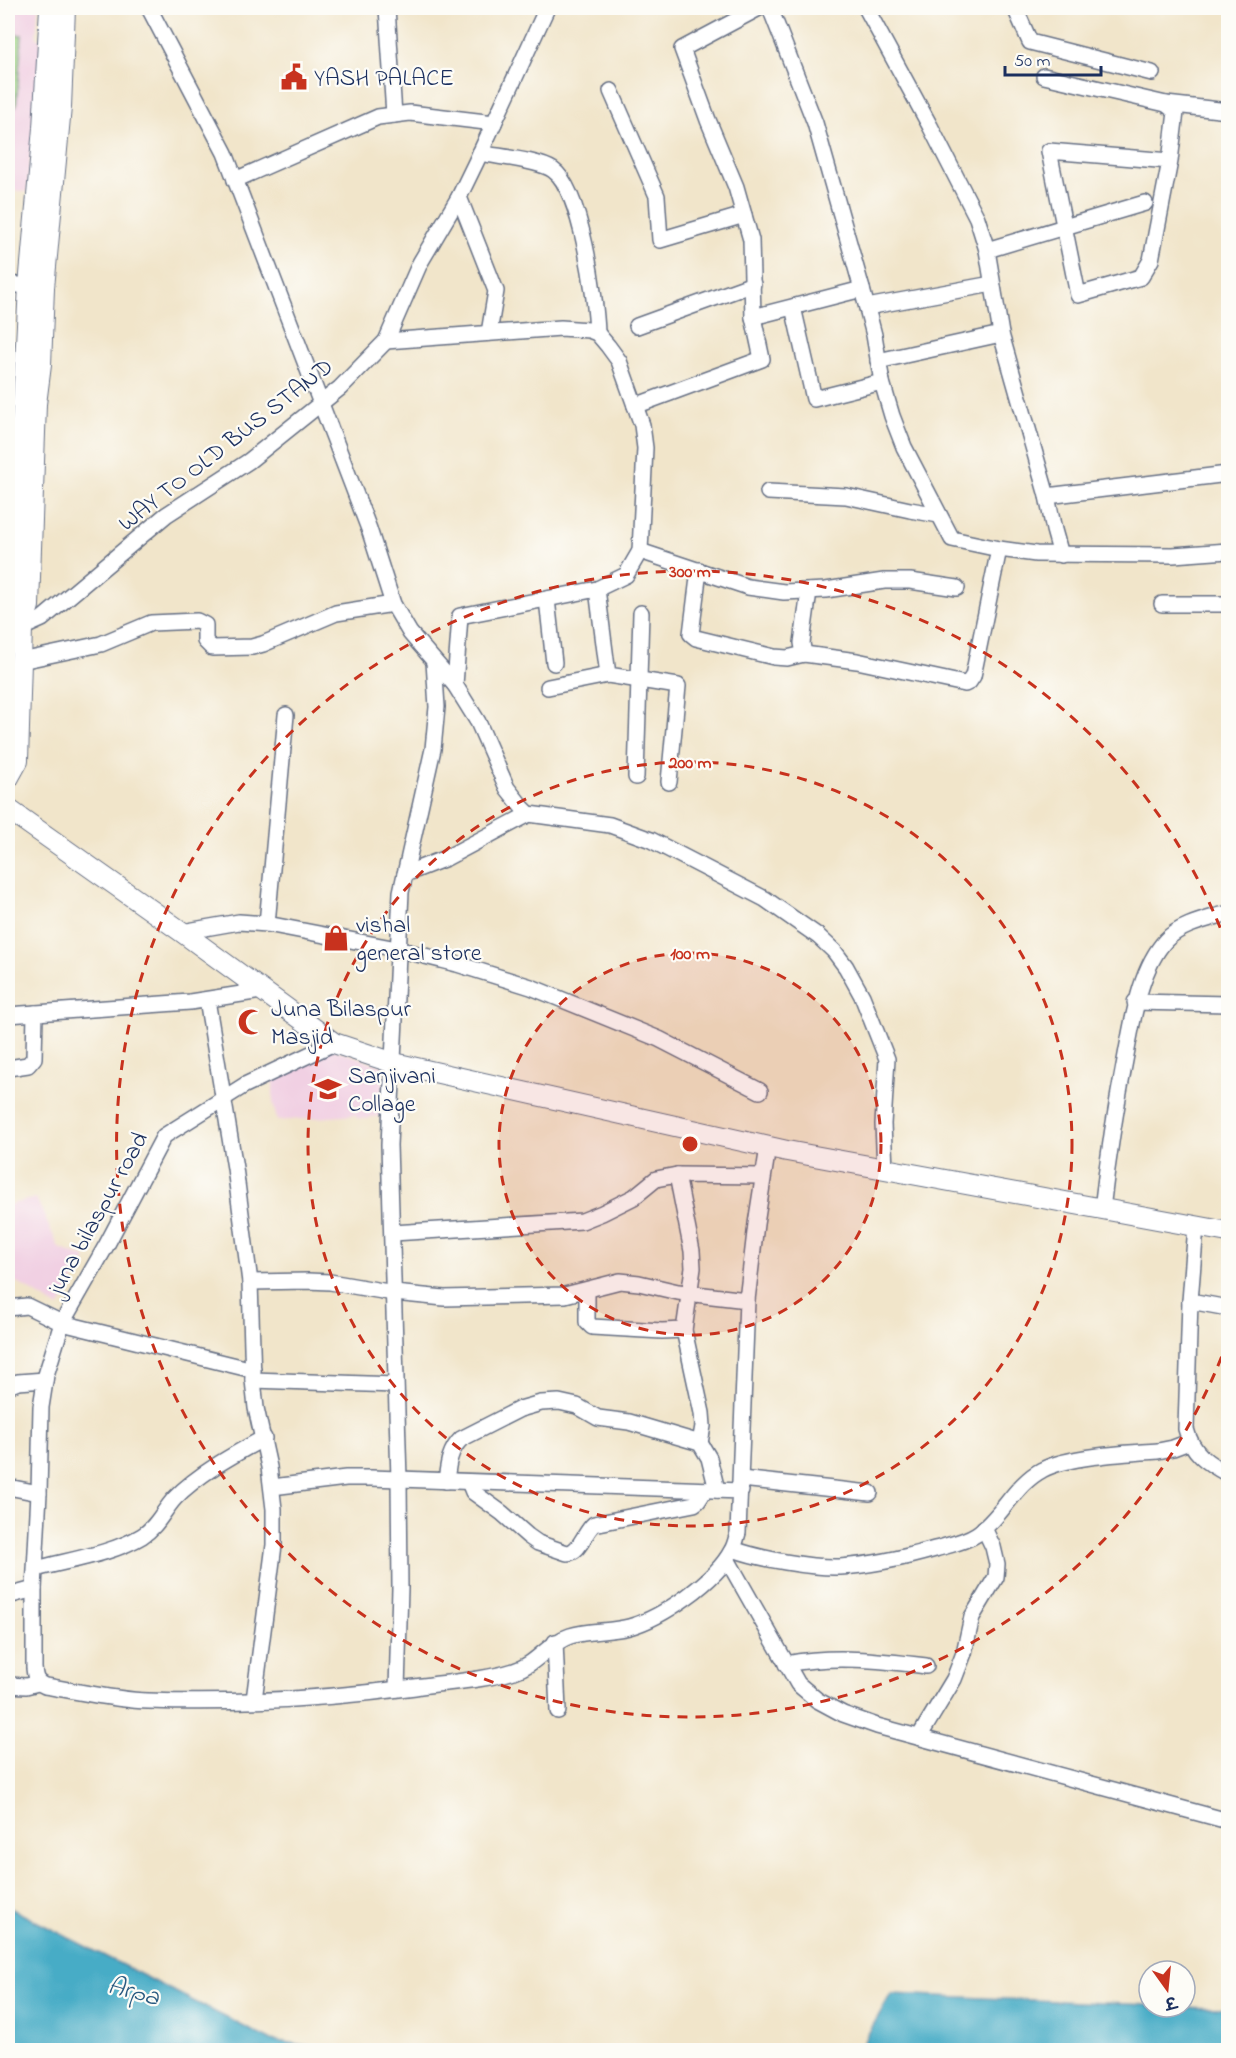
<svg xmlns="http://www.w3.org/2000/svg" width="1236" height="2058" font-family="'Indie Flower','Playpen Sans Deva',sans-serif">
<style>
.built{fill:#f1d0e3}
.green{fill:#a5da8a;stroke:#608474;stroke-width:1.5}
.water{fill:#46acc6;stroke:#306e92;stroke-width:1.5}
.lines{fill:none;stroke-linecap:round;stroke-linejoin:round}
.minor-casing{stroke:#666f84;stroke-width:18}
.major-casing{stroke:#666f84;stroke-width:22}
.minor{stroke:#fff;stroke-width:15}
.major{stroke:#fff;stroke-width:20}
.ring{fill:none;stroke:#c8321e;stroke-width:3;stroke-dasharray:10 8}
.labels{text-anchor:middle;stroke-width:4.5;stroke-linejoin:round;paint-order:stroke}
.poi-label{font-size:24px;fill:#1b2f5e;stroke:#fdfcf7;text-anchor:start}
.street-label{font-size:24px;fill:#1b2f5e;stroke:#fdfcf7}
.water-label{font-size:26px;font-style:italic;fill:#2a5b82;stroke:#fdfcf7}
.centre{fill:#c8321e;stroke:#fdfcf7;stroke-width:3}
.ring-label{font-size:18px;text-anchor:middle;font-weight:bold;fill:#c8321e;stroke:#fdfcf7;stroke-width:4.5;stroke-linejoin:round;paint-order:stroke}
</style>
<rect width="100%" height="100%" fill="#fdfcf7"/>
<filter id="ink" filterUnits="userSpaceOnUse"><feTurbulence type="fractalNoise" baseFrequency=".0167" numOctaves="2"/><feDisplacementMap in="SourceGraphic" scale="12" xChannelSelector="R" yChannelSelector="G"/><feConvolveMatrix kernelMatrix="1 2 1 2 8 2 1 2 1" color-interpolation-filters="sRGB"/></filter>
<filter id="wash" filterUnits="userSpaceOnUse"><feTurbulence type="fractalNoise" baseFrequency=".008" numOctaves="4" result="noise"/><feDisplacementMap in="SourceGraphic" scale="24" xChannelSelector="R" yChannelSelector="G"/><feGaussianBlur stdDeviation="1.35" result="paint"/><feColorMatrix in="noise" values="0 0 0 0 0 0 0 0 0 0 0 0 0 0 0 0 0 1.4 0 .05"/><feComposite in="paint" operator="in"/></filter>
<g filter="url(#wash)">
<rect width="100%" height="100%" fill="#f1e5ca"/>
<g class="built">
<path d="M8,8h30l-2,31h5l-14,153 -19,-2z"/>
<path d="M318,1044l65,22 1,50 -13,1 -3,2 -12,-1v-3l-79,6 -4,-19v-26z"/>
<path d="M36,1198l23,50 27,10 -27,50 -51,-31v-72z"/>
</g>
<path class="green" d="M8,34l14,1 -6,72h-8z"/>
<g class="water">
<path d="M8,1907l262,133 64,10h-326z"/>
<path d="M891,1994l258,11v2l79,1v42h-369z"/>
</g>
</g>
<g filter="url(#ink)">
<g class="lines">
<g class="minor-casing">
<g id="minor">
<path d="M149,8l76,145 144,376 24,75 17,29 45,52 23,37 29,66 15,19 7,7 81,11 41,15 114,59 53,37 16,15 12,16 16,29 25,63 -4,65 2,45"/>
<path d="M387,8l7,107"/>
<path d="M759,8l-77,41 26,71 28,67 15,53 2,77 109,-28"/>
<path d="M770,8l45,115 47,166 12,46 8,47 10,34 12,31 48,92 47,10 37,5 137,1 55,-4"/>
<path d="M866,8l64,118 47,92 10,32 14,84 46,162 7,34 7,25"/>
<path d="M1015,8l15,34 122,31"/>
<path d="M1044,76l122,28 62,7"/>
<path d="M611,91l46,105 3,44 84,-25"/>
<path d="M1166,104l10,8 -6,49 -19,99 -10,17 -63,18 -29,-144 121,10"/>
<path d="M480,153c19,4 58,7 73,17 28,19 43,129 44,163"/>
<path d="M235,180l143,-63 32,-4 84,10"/>
<path d="M459,197l37,94 -7,42"/>
<path d="M987,250l158,-47"/>
<path d="M8,284l30,3"/>
<path d="M793,307l21,92 68,-17"/>
<path d="M867,307l125,-23"/>
<path d="M637,326l116,-42"/>
<path d="M386,341l175,-13 28,2 8,3 11,13 11,15 23,64 3,23 -5,103 -14,24 -29,14 -137,27 -5,69"/>
<path d="M878,361l123,-27"/>
<path d="M635,406l127,-47 -9,-42"/>
<path d="M768,492l78,4 64,14 29,5"/>
<path d="M1047,496l181,-22"/>
<path d="M640,551l108,36 36,5 42,-2 58,-9h26l47,7"/>
<path d="M699,570l-8,64 5,4 78,19 13,1 17,-4"/>
<path d="M597,589l11,86 70,11 -9,96"/>
<path d="M809,591l-7,52 2,11 53,7 108,23 4,-2 4,-6 26,-127"/>
<path d="M547,599l7,64"/>
<path d="M1162,604h66"/>
<path d="M22,628l20,-9 124,-104 83,-54 91,-73 46,-47 34,-78 39,-66 17,-35 71,-154"/>
<path d="M21,661l80,-17 50,-21 46,-2 8,4v16l7,7 40,-1 11,-3 73,-31 57,-9"/>
<path d="M548,687l60,-12"/>
<path d="M636,777l5,-164"/>
<path d="M405,874l41,-16 83,-44"/>
<path d="M267,924l19,-209"/>
<path d="M182,932l57,-10 28,2 130,25 60,15 74,23 128,52 101,52"/>
<path d="M207,1000l28,168 15,114 3,98 3,28 13,59 5,42v36l-20,155"/>
<path d="M1135,1002l93,2"/>
<path d="M8,1015l182,-13 71,-11"/>
<path d="M334,1043l-89,42 -81,51 -58,110 -44,77 -16,52 -5,32 -2,86 -5,96v79c1,10 2,14 11,18 32,5 71,14 103,15 89,3 179,-2 267,-14 33,-5 67,-6 99,-16 22,-6 34,-28 56,-35 19,-6 40,-4 59,-9 33,-9 87,-46 103,-77 3,-5 4,-11 6,-17l9,-233 9,-76 12,-77"/>
<path d="M8,1068l20,-3 6,-7 1,-45"/>
<path d="M677,1175l15,76 1,17 -9,62 18,83 1,13 -3,17"/>
<path d="M1102,1209c6,-52 14,-103 24,-154 7,-36 14,-87 40,-115 15,-16 43,-21 62,-27"/>
<path d="M1196,1226l-6,75 -4,128c6,24 21,34 42,45"/>
<path d="M393,1233l189,-12 20,-8 32,-16 22,-18 21,-4 86,1"/>
<path d="M250,1282l58,-1 22,1 64,11 50,5 121,-3 55,-14 19,2 39,9 69,8"/>
<path d="M587,1290v32l5,5 70,4 22,-1"/>
<path d="M1190,1301l38,7"/>
<path d="M8,1308l19,-2 35,17 191,47"/>
<path d="M253,1380l142,5"/>
<path d="M8,1386l10,-4 27,-2"/>
<path d="M741,1479l129,14"/>
<path d="M446,1481c2,-16 3,-30 15,-42l59,-30 21,-6 18,-1 18,4 21,12 31,4 71,21 9,15 8,32"/>
<path d="M469,1482l4,10 29,21 26,23 10,7 29,10c13,0 17,-21 27,-29l100,-20 4,-3 7,-11"/>
<path d="M8,1487l31,6"/>
<path d="M272,1487l74,-9h25l370,13"/>
<path d="M733,1549c27,10 79,19 107,18 32,-2 64,-9 95,-18 14,-4 30,-7 42,-15 25,-17 38,-50 65,-64 25,-14 86,-17 116,-19l15,-3 16,-6"/>
<path d="M727,1559l71,125 19,16 26,14 34,12 351,95"/>
<path d="M36,1569c33,-9 76,-15 106,-33 15,-9 21,-25 33,-38 23,-24 60,-44 89,-60"/>
<path d="M8,1596l26,-7"/>
<path d="M555,1642l3,69"/>
<path d="M786,1664c47,-9 93,-4 140,2"/>
<path d="M8,1685l18,1 12,-3"/>
<path d="M397,1689l3,-101 -1,-109 -10,-334 12,-253 32,-143 4,-42 -3,-45"/>
<path d="M919,1737l35,-58 10,-26 8,-36 24,-40 1,-13 -4,-17 -9,-19"/>
</g>
</g>
<g class="major-casing">
<g id="major">
<path d="M22,628l-9,-23 1,-28 15,-291 14,-158 7,-120"/>
<path d="M8,779l10,-18 4,-133 7,-22 7,-202 5,-39 3,-77 17,-181 4,-99"/>
<path d="M8,809l174,123 152,111 60,20 393,88 441,81"/>
</g>
</g>
<use href="#minor" class="minor"/>
<use href="#major" class="major"/>
</g>
</g>
<circle cx="690" cy="1144" r="191" fill="#c8321e" fill-opacity=".12"/>
<g class="ring">
<circle cx="690" cy="1144" r="191"/>
<circle cx="690" cy="1144" r="382"/>
<path d="M1228 1340A573 573 0 1 1 1228 948"/>
</g>
<defs>
<g id="civic-bare" transform="scale(2.07)"><path d="M-.6-6.5H3V-4.5H.6V-3L4-1V1h2V6H-6V1h2V-1L-.6-3ZM-1.2 2.5V6h2.4V2.5Z" fill="#c8321e" stroke="#fdfcf7" stroke-width="2.5" paint-order="stroke"/></g>
<g id="shop-bare" transform="scale(2.07)"><path d="M-5-2.5h2.3a2.7 3.5 0 0 1 5.4 0H5L5.5 6h-11ZM-1.5-2.5h3a1.5 2.3 0 0 0-3 0Z" fill="#c8321e" stroke="#fdfcf7" stroke-width="2.5" paint-order="stroke"/></g>
<g id="mosque-bare" transform="scale(2.07)"><path d="M3.5-4.9A6 6 0 1 0 3.5 4.9A5 5 0 1 1 3.5-4.9Z" fill="#c8321e" stroke="#fdfcf7" stroke-width="2.5" paint-order="stroke"/></g>
<g id="university-bare" transform="scale(2.07)"><path d="M0-5L7-2L0 1L-7-2ZM-4 1L0 2.5L4 1V4Q0 6-4 4Z" fill="#c8321e" stroke="#fdfcf7" stroke-width="2.5" paint-order="stroke"/></g>
</defs>
<g fill-rule="evenodd">
<use href="#civic-bare" x="294" y="77"/>
<use href="#shop-bare" x="336" y="938"/>
<use href="#mosque-bare" x="251" y="1022"/>
<use href="#university-bare" x="328" y="1089"/>
</g>
<g class="labels">
<g class="poi-label">
<text x="314" y="85">YASH PALACE</text>
<text x="356" y="932">vishal<tspan x="356" dy="28">general store</tspan></text>
<text x="271" y="1016">Juna Bilaspur<tspan x="271" dy="28">Masjid</tspan></text>
<text x="348" y="1083">Sanjivani<tspan x="348" dy="28">Collage</tspan></text>
</g>
<g class="street-label">
<text transform="translate(225 444) rotate(-38)" y="8">WAY TO OLD BUS STAND</text>
<text transform="translate(97 1213) rotate(-61)" y="8">juna bilaspur road</text>
</g>
<g class="water-label">
<text transform="translate(134 1990) rotate(15)" y="9">Arpa</text>
</g>
</g>
<circle cx="690" cy="1144" r="9" class="centre"/>
<g class="ring-label">
<text x="690" y="577">300 m</text>
<text x="690" y="768">200 m</text>
<text x="690" y="959">100 m</text>
</g>
<rect width="1236" height="2058" fill="none" stroke="#fdfcf7" stroke-width="30"/>
<g transform="translate(1167 1989) rotate(165)"><circle r="28" fill="#fdfcf7" stroke="#a3aaba" stroke-width="1.5"/>
<path d="M0-4.5L10 22L0 15L-10 22Z" fill="#c8321e"/>
<text y="-9" font-size="16" font-weight="bold" text-anchor="middle" fill="#1b2f5e">उ</text>
</g>
<path d="M1005 66v9h96v-9" fill="none" stroke="#1b2f5e" stroke-width="3"/>
<text x="1014" y="66" font-size="18" fill="#1b2f5e" stroke="#fdfcf7" stroke-width="4.5" paint-order="stroke">50 m</text>
</svg>
